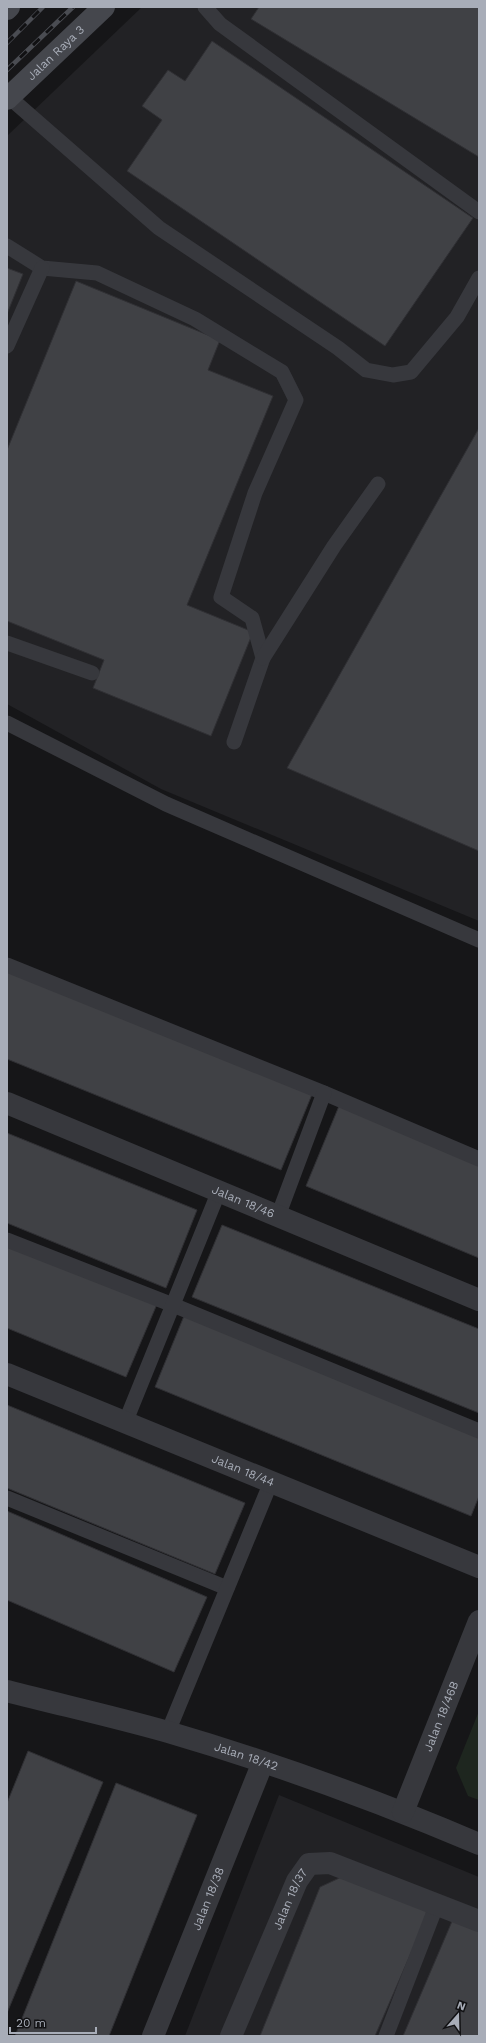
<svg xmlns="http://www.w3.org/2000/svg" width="486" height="2043" font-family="'Work Sans',sans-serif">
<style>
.built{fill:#222225}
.green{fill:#1e261f}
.building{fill:#404145;stroke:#303034}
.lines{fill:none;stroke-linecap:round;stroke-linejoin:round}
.lane{stroke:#37383d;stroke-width:15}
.street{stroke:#37383d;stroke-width:22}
.secondary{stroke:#45474d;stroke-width:22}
.rail-casing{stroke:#4a4c52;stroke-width:4.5}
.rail{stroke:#111113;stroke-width:3;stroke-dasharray:9;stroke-linecap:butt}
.labels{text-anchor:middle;stroke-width:3.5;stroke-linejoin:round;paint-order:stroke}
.street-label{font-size:12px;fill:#a8adb8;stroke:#111113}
</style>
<rect width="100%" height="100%" fill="#161618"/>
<g class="built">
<path d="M142,7h337v914l-318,-132 -154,-85v-568z"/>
<path d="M279,1795l200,82v159h-294z"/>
</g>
<path class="green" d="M479,1711v89l-11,-4 -12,-28z"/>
<g class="building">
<path d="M259,7h220v150l-228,-138z"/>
<path d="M212,41l261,177 -88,128 -258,-175 35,-51 -20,-14 26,-36 17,11z"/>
<path d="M7,268l16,6 -16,40z"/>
<path d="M76,281l144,59 -12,30 65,26 -86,209 66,27 -42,104 -118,-48 11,-28 -97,-39v-171z"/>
<path d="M479,428v423l-192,-83z"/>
<path d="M7,968l306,124 -32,78 -274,-111z"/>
<path d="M339,1106l140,58v94l-173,-72z"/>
<path d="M7,1133l190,77 -31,78 -159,-65z"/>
<path d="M222,1225l257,104v84l-287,-116z"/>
<path d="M7,1234l153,63 -34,80 -119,-49z"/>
<path d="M184,1316l295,120v60l-8,20 -316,-129z"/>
<path d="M7,1405l238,98 -30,71 -208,-86z"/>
<path d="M7,1511l200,86 -33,75 -167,-72z"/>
<path d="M28,1751l75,31 -96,231v-210z"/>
<path d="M116,1783l81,32 -88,221h-94z"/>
<path d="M348,1874l83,33 -56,129h-115l60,-149z"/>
<path d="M453,1919l26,10v107h-76z"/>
</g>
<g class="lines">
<g class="lane">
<path d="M205,7l15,17 259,188"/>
<path d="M9,97l150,131 179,120 28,22 27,5 18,-3 46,-55 22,-39"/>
<path d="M7,246l35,22 55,5 98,46 87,53 14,28 -41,93 -34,104 31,21 11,40 -29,84"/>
<path d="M7,346l35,-78"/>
<path d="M7,643l85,30"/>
<path d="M263,658l71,-112 44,-62"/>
<path d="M7,723l159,81 313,136"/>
<path d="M7,965l317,128 155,66"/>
<path d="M278,1216l46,-123"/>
<path d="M7,1240l166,65 306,126"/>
<path d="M125,1423l94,-232"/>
<path d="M7,1498l220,90"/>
<path d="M168,1732l103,-250"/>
<path d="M386,2036l51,-132"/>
</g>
<g class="street">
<path id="s1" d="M7,1103l472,197"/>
<path id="s2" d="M7,1374l472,193"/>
<path id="s3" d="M7,1691c54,14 108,26 161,41 106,31 210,69 311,112"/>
<path id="s4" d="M403,1812l76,-191"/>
<path id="s5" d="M153,2036l110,-274"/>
<path id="s6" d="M231,2036l66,-155 12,-17 21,-1 149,58"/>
</g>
<g class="secondary">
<path d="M7,9l2,-2"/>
<path id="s7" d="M7,99l97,-92"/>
</g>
<g class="rail-casing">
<g id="rail">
<path d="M7,43l36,-36"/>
<path d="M7,70l66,-63"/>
</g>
</g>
<use href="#rail" class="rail"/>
</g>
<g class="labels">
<g class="street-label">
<text dy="4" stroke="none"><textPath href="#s7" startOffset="67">Jalan Raya 3</textPath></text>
<text dy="4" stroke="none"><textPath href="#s1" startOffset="256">Jalan 18/46</textPath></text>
<text dy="4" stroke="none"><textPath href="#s2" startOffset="255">Jalan 18/44</textPath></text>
<text dy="4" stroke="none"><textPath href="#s4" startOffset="103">Jalan 18/46B</textPath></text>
<text dy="4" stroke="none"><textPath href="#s3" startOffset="248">Jalan 18/42</textPath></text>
<text dy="4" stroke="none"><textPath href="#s5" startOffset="148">Jalan 18/38</textPath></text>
<text dy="4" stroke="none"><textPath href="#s6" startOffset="149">Jalan 18/37</textPath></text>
</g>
</g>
<rect width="486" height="2043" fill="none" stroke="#a8adb8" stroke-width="16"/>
<g transform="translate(458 2015) rotate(20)" stroke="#111113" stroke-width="3" paint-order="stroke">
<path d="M0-3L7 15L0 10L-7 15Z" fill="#a8adb8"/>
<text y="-6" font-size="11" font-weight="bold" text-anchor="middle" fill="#a8adb8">N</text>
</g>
<path d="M10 2027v6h86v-6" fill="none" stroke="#a8adb8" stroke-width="2"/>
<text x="16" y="2027" font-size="12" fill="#a8adb8" stroke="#111113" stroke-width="3" paint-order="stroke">20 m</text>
</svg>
